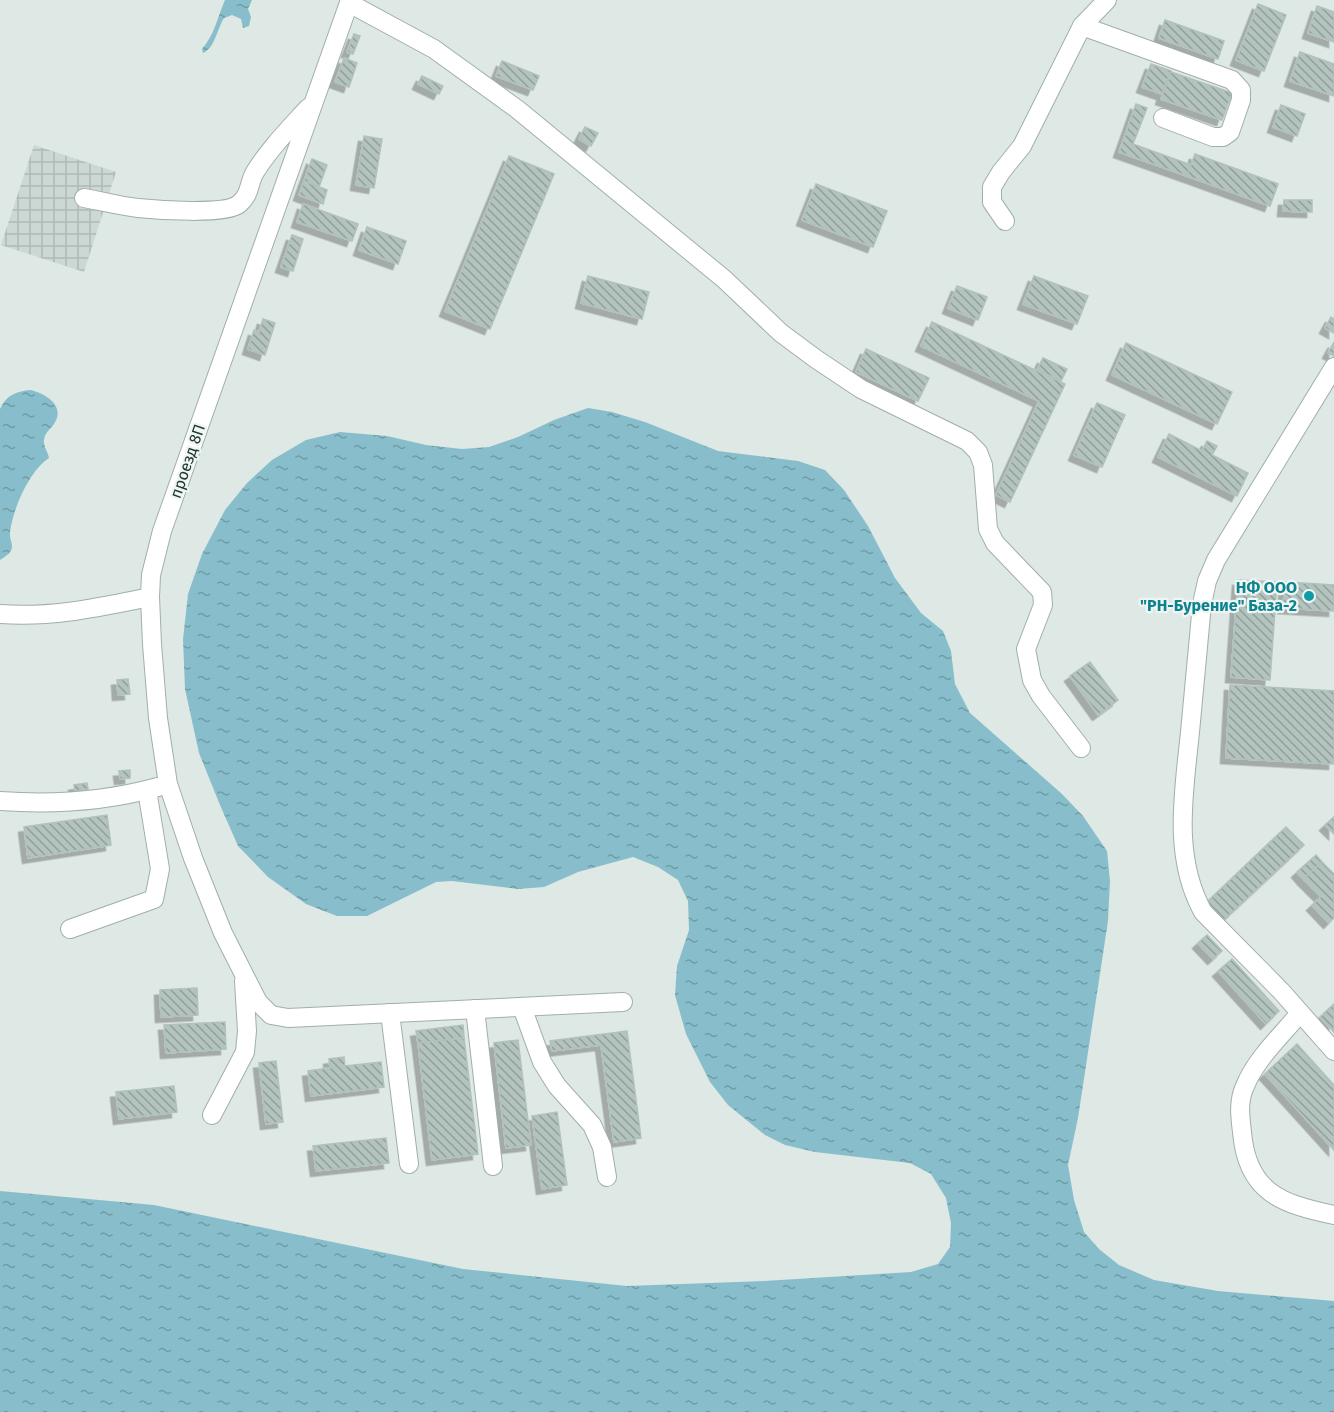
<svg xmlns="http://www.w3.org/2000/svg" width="1334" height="1412" font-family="'Fira Sans',sans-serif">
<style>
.industrial{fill:url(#industrial-grid)}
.water{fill:url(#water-ripples)}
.building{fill:url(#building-back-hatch);stroke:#b1c1bb;stroke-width:1.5;filter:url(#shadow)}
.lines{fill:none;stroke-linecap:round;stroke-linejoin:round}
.minor-casing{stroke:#a1afab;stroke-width:20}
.minor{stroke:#fff;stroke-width:18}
.culture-dot{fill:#0f9aa8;stroke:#eef5f2;stroke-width:2}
.labels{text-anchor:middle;stroke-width:4.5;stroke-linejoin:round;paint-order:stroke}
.street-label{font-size:16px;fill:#203732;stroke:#eef5f2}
.culture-label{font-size:16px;font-weight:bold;fill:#0d838f;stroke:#eef5f2;text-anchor:end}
</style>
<defs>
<pattern id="industrial-grid" width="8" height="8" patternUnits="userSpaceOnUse" patternTransform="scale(1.5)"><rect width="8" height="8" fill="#ccd8d3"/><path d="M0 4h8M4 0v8" fill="none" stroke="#afbab6"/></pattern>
<pattern id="water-ripples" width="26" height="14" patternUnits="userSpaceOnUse" patternTransform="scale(1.5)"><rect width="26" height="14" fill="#88becb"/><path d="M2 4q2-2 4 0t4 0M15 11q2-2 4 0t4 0" fill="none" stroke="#6f9ba5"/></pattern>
<pattern id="building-back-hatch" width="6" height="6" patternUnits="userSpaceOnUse" patternTransform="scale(1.5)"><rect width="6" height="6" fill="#b3c3bd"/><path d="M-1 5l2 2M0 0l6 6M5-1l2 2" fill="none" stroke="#919f9a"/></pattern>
<filter id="shadow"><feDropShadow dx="-5.5" dy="5.5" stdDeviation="0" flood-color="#0004"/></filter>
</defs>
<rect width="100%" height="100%" fill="#dee8e4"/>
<path class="industrial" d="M34,145l82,27 -32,100 -83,-27z"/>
<g class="water">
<path d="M225,0h27l-4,9 3,8 -2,9 -6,2 -2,-9 -9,-4 -8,3c-7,11 -9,30 -21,35l-1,-4c13,-15 15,-31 23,-49z"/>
<path d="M31,390c15,4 35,16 23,34 -4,6 -9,8 -10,16 -1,6 4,12 5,18 -20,13 -36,51 -39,74 -1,7 4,12 1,19 -3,4 -7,6 -11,9v-151c6,-14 17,-18 31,-19z"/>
<path d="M588,408l24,4 33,10 73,29 80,10 27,9 19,20 24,36 27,52 26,35 22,18 8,20 4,33 15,29 92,81 21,22 24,35 3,30 -2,40 -30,197 -10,47 6,35 10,32 15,17 20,16 35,15 64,11 116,10v111h-1334v-221l154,14 309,64 164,17 137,-5 147,-9 27,-8 12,-17 1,-24 -5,-25 -15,-24 -21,-11 -95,-11 -30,-7 -20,-10 -37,-30 -18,-23 -24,-48 -11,-39 2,-29 12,-36 -1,-29 -10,-21 -20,-13 -25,-10 -55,15 -34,15 -26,2 -66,-8 -16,1 -69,34h-30l-31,-12 -38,-27 -30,-31 -18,-41 -21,-52 -14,-64 -2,-50 5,-45 14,-40 23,-44 22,-27 25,-23 34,-20 34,-8 47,4 39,9 36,4 27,-2 29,-10 36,-17z"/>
</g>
<g class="building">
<path d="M1258,4l28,11 -22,56 -28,-11z"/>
<path d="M1317,6l17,6v30l-26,-9z"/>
<path d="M1165,20l59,21 -6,18 -59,-21z"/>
<path d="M354,34l6,2 -7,18 -6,-2z"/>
<path d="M1300,52l34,12v32l-44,-15z"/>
<path d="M344,58l13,5 -8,24 -14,-5z"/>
<path d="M502,61l37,15 -6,14 -37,-14z"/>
<path d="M1151,64l20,7 -9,23 -20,-7z"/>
<path d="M1171,72l61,21 -10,27 -61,-21z"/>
<path d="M422,76l21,10 -4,8 -21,-10z"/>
<path d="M1136,104l11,4 -14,36 58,21 -4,11 -68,-24z"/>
<path d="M1281,105l24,9 -8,22 -24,-9z"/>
<path d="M585,127l13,6 -7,13 -12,-7z"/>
<path d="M364,136l18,3 -8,49 -18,-3z"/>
<path d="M1195,154l83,30 -8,22 -83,-30z"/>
<path d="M509,156l45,18 -64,155 -45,-18z"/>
<path d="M312,159l15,6 -8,22 -15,-6z"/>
<path d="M304,181l23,9 -4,14 -24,-9z"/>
<path d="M816,184l71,27 -14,36 -71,-27z"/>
<path d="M1284,200h28v12l-29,-1z"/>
<path d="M303,204l55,20 -6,17 -55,-19z"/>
<path d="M367,227l39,14 -8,23 -39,-14z"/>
<path d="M292,235l11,4 -10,32 -12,-4z"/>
<path d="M588,276l61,16 -7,27 -61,-16z"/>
<path d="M1034,276l54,20 -11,28 -54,-20z"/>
<path d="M957,286l30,11 -9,23 -30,-12z"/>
<path d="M1331,317l3,2v14l-9,-5z"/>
<path d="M263,319l12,4 -10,32 -17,-6 6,-19 5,2z"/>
<path d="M932,322l133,62 -55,118 -14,-7 43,-94 -118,-55z"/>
<path d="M1334,342v14l-6,-3z"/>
<path d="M1126,343l106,49 -15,32 -105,-49z"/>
<path d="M866,349l63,29 -11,23 -62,-29z"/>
<path d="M1043,358l24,11 -6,12 -24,-11z"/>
<path d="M1097,403l28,12 -23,52 -28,-12z"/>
<path d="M1169,434l33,17 5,-10 10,5 -5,9 36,18 -11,23 -79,-39z"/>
<path d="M1238,580l39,2 -7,98 -39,-3z"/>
<path d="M1285,582l49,3v26l-51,-3z"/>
<path d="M1090,662l28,38 -20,15 -28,-39z"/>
<path d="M128,679l2,15 -12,1 -1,-15z"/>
<path d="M1230,685l104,6v73l-108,-6z"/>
<path d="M130,770v8l-10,1 -1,-8z"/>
<path d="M87,783l1,6 -13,2 -1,-6z"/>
<path d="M107,815l4,30 -83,13 -4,-31z"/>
<path d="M1334,817v17l-9,-9z"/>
<path d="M1286,827l18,18 -80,75 -17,-18z"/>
<path d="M1316,855l6,7 -19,17 -6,-7z"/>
<path d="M1322,862l12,12v44l-5,5 -17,-18 9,-8 -18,-18z"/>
<path d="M1207,935l15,16 -9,8 -15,-16z"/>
<path d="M1232,959l47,52 -13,13 -48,-53z"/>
<path d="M197,988l1,27 -37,2 -1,-27z"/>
<path d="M1334,1004v28l-14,-15z"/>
<path d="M225,1022l1,27 -60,4 -2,-28z"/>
<path d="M463,1025l1,13 -46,5 -2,-12z"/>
<path d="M627,1031l14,107 -27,4 -13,-97 -49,6 -2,-10z"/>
<path d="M464,1038l14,116 -46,6 -14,-117z"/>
<path d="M518,1040l13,105 -25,3 -12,-105z"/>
<path d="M1297,1044l37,41v65l-69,-76z"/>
<path d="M344,1057l1,9 36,-4 3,25 -73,9 -3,-25 22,-3 -1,-9z"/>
<path d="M276,1061l7,61 -17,2 -7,-61z"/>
<path d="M174,1086l3,26 -58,7 -3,-27z"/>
<path d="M557,1112l10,73 -25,4 -10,-73z"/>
<path d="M386,1138l3,25 -73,8 -3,-25z"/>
</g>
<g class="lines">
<g class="minor-casing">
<g id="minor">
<path d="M350,0l-188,531 -11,44 -1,22 2,47 6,74 10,66 25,74 30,75 35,69 13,13 17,3 335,-16"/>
<path d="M349,3l85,46 83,60 207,170 57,54 35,26 45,30 106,52 11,11 5,13 5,64 7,14 47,49 1,13 -17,44 6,31 9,16 40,52"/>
<path d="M1082,26l150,54 9,10v10l-11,32 -7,5h-10l-50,-19"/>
<path d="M84,198c18,3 36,8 54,10 19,2 88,7 101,-4 12,-10 9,-20 16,-32 15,-24 34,-43 53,-64"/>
<path d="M1005,221l-13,-19v-15l9,-15 21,-26 60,-120 25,-26"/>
<path d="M1334,367l-118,193 -9,21 -5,23c-4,43 -8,86 -12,128 -6,60 -18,124 13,180l78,79 53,60"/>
<path d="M0,614c52,4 100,-7 150,-17"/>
<path d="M0,801c53,4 107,0 158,-14"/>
<path d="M70,929l84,-30 6,-30 -13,-79"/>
<path d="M522,1007l20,55 15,24 35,39 10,22 5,30"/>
<path d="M475,1009l18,157"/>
<path d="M390,1013l19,151"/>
<path d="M1300,1013c-19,23 -44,46 -55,73 -7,15 -5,30 -3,46 5,60 39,72 92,83"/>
<path d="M212,1115l33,-63 2,-21 -3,-50"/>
</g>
</g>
<use href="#minor" class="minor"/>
</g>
<circle class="culture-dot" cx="1309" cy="596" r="6"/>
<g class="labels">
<g class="street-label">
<text transform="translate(187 461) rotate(-71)" y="6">проезд 8П</text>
</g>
<g class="culture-label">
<text x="1297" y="593">НФ ООО<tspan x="1297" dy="18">"РН-Бурение" База-2</tspan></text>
</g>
</g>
</svg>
